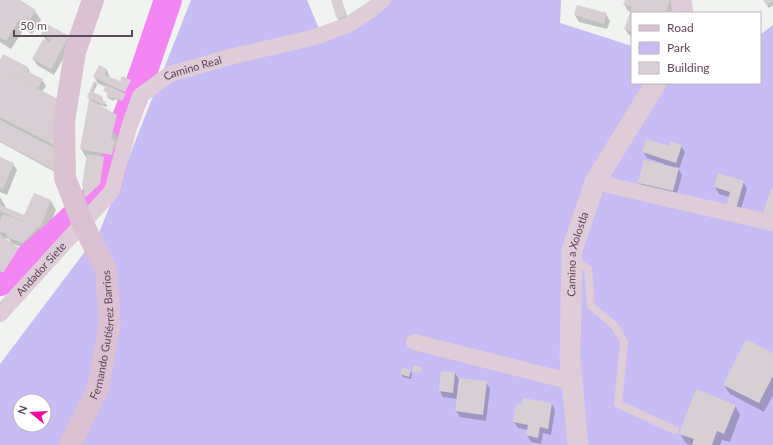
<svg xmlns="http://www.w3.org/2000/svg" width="773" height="445" font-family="Lato,sans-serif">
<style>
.green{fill:#c7bcf3;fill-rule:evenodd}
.shadow{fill:#0003}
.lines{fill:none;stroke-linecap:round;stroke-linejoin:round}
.river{stroke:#f386f2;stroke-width:28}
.building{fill:#d8cfd5}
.service{stroke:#deccd9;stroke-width:8}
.minor{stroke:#deccd9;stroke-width:16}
.tertiary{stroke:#deccd9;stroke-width:21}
.secondary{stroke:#dac2d2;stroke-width:22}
.labels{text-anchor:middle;stroke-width:3;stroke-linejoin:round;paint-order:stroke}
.street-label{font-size:11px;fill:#604759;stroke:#fff}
</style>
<rect width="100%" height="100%" fill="#f1f3f0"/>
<path class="green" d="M191,0h116l15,36 60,-36h179l-1,23 72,23v37h128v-48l13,-10v420h-773v-81l99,-131zM20,401h24v24h-24z"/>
<g class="shadow">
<path d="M0,0h18l17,11 6,9 -9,14 -8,-5 -13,20 -11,-7z"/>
<path d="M334,0h7l7,18 -9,3z"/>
<path d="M626,0h45l3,4 -3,9h-39v23l-3,-1 -4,-6 6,-17 -3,-1 -4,-7z"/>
<path d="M764,0h9v5l-4,3z"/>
<path d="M577,7l29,7 4,7 -3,8 -28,-7 -4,-7z"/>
<path d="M42,34l26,3 4,6 -18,32 -17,-10 -4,-6 14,-17z"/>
<path d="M0,62l28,6 3,6 11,6 4,6 -4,6 17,9 -4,71 -55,-30v-20h2l-2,-2z"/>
<path d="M99,67l8,3 3,8 11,5 9,-2 4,6 -5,11 -2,-1 -3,7 -9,-5 -1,2 -5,-2 -2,-3 1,-2 -3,-3 1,-4 -11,-5 2,3 -4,8 9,4 1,4 4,4 -1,2 -6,-2 -1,1 17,10 6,9 -5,39 -11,-2 1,2 -4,26 -14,13 -3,-6 -3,-12 4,-26 -6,-10 9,-49 -2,-3 6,-15 4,2 -4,-7z"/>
<path d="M681,146l4,6 -6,17 -1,-1 4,7 -6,22 -33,-8 -4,-6 26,-19 -18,-6 -4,-6z"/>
<path d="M0,158l13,6 4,6 -10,25 -7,-3z"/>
<path d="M743,182l4,7 -8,26 -10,-18 -10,-3 -4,-7z"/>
<path d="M0,197l6,10v2l19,7 26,-15 5,9 -11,26 -5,-2 -13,15 -14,-5v1l5,3 4,7 -16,23 -6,-4v-37l11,7 -2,-5 -7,-1 -2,-4z"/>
<path d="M773,354v41l-9,17 -34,-18 -6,-9z"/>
<path d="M403,369l8,2 1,3 -1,5 -8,-2 -2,-3z"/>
<path d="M455,373l5,9h26l4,7 -4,32 -26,-4 -4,-6 2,-12 -15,-2 -3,-6z"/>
<path d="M552,404l3,6 -4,25 -8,-2 -2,11 -10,-2 -4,-7 1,-5 -10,-2 -4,-6 9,-16z"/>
<path d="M735,405l5,10 -10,27 -8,-2 -2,5h-30l-4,-2 -6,-9z"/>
</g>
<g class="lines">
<g class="river">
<path d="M124,123l18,-47 26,-76"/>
<path d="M0,282l55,-47 53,-50 6,-23"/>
</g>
</g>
<g class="building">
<path d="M0,0h20l16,10 -9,15 -8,-5 -13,21 -6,-4z"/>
<path d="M331,0h11l5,15 -10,4z"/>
<path d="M625,0h45l-4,13h-34v18l-8,-2 8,-22 -9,-3z"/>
<path d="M763,0h10v1l-6,5z"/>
<path d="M577,5l30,8 -3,11 -30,-9z"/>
<path d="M47,24l22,12 -18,33 -19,-10 11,-20 7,4 1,-3 -10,-6z"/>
<path d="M3,54l25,13 -1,4 16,8 -5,9 -38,-19v-9z"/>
<path d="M99,65l8,4 -2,6 15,6 2,-5 9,4 -6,12 -32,-15z"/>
<path d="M0,69l60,31 -4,46 -56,-29z"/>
<path d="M94,81l2,1 -4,10 10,4 -1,3 5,3 -2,3 -17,-8z"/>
<path d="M106,85l20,9 -4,7 -9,-4 -1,2 -6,-3 2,-3 -5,-2z"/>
<path d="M89,99l28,16 -6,23 4,3 -3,14 -32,-6z"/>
<path d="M0,120l58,30 -4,20 -54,-29z"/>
<path d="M646,139l23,7 1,-5 12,4 -6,18 -34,-11z"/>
<path d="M87,154l17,3 -4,27 -15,14 -3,-13z"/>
<path d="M0,157l14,6 -11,26 -3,-1z"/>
<path d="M644,160l35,8 -6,23 -35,-8z"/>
<path d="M718,173l26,8 -8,28 -10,-3 4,-14 -16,-5z"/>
<path d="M771,188l2,1v28l-10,-3z"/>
<path d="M34,193l17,7 -11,28 -2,-1 -15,16 -17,-6 1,-3 -7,-2v-11l3,-7 25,9 -28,-12v-6l24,10z"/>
<path d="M0,235l19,13 -16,25 -3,-2z"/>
<path d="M746,339l27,14v23l-14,27 -36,-18z"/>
<path d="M414,365l8,3 -2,5 -8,-2z"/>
<path d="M402,367l9,3 -2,7 -9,-3z"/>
<path d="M441,371l14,1 -2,21 -14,-2z"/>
<path d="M459,378l28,3 -4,34 -28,-4z"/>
<path d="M696,389l40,16 -12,29 -7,-3 -5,14h-20l2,-6 -15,-5z"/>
<path d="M523,398l29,5 -4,26 -8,-2 -2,11 -12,-3 2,-10 -15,-3 3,-18 6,1z"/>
</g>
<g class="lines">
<path class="service" d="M574,260l14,9 3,37 23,19 10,17 -6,62 57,26"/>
<g class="minor">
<path d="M595,182l178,41"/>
<path id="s1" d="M0,314l112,-123 18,-67 10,-28 30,-22 60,-17 85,-20 33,-12 24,-16 11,-9"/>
<path d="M414,342l158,40"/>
</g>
<g class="tertiary">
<path d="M681,0l2,13"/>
<path id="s2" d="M578,445l-8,-85 2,-110 23,-68 61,-99"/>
</g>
<path class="secondary" id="s3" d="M70,445l28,-57 12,-65 -4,-53 -23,-46 -18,-46 -1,-56 11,-70 18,-52"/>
</g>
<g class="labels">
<g class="street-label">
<text dy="4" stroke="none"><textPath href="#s1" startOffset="326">Camino Real</textPath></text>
<text dy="4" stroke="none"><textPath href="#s2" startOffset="192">Camino a Xolostla</textPath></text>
<text dy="4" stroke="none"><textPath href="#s1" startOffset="61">Andador Siete</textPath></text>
<text dy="4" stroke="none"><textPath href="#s3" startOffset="117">Fernando Gutiérrez Barrios</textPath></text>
</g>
</g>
<rect x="631" y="12" width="130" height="72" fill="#ffffff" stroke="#bfb5bd"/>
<rect x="639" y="25" width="20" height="6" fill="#dac2d2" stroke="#bfb5bd"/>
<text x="667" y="32" font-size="12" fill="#604759">Road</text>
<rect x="639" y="42" width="20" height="12" fill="#c7bcf3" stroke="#bfb5bd"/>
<text x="667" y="52" font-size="12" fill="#604759">Park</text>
<rect x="639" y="62" width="20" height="12" fill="#d8cfd5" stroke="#bfb5bd"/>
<text x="667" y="72" font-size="12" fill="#604759">Building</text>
<g transform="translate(32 413) rotate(288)"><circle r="19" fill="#ffffff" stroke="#bfb5bd"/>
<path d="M0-3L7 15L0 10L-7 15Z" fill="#f20b9d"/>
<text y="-6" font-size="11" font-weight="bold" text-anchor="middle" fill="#604759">N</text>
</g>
<path d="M14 30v6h118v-6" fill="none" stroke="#604759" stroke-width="2"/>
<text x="20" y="30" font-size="12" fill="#604759" stroke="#ffffff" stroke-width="3" paint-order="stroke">50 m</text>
</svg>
